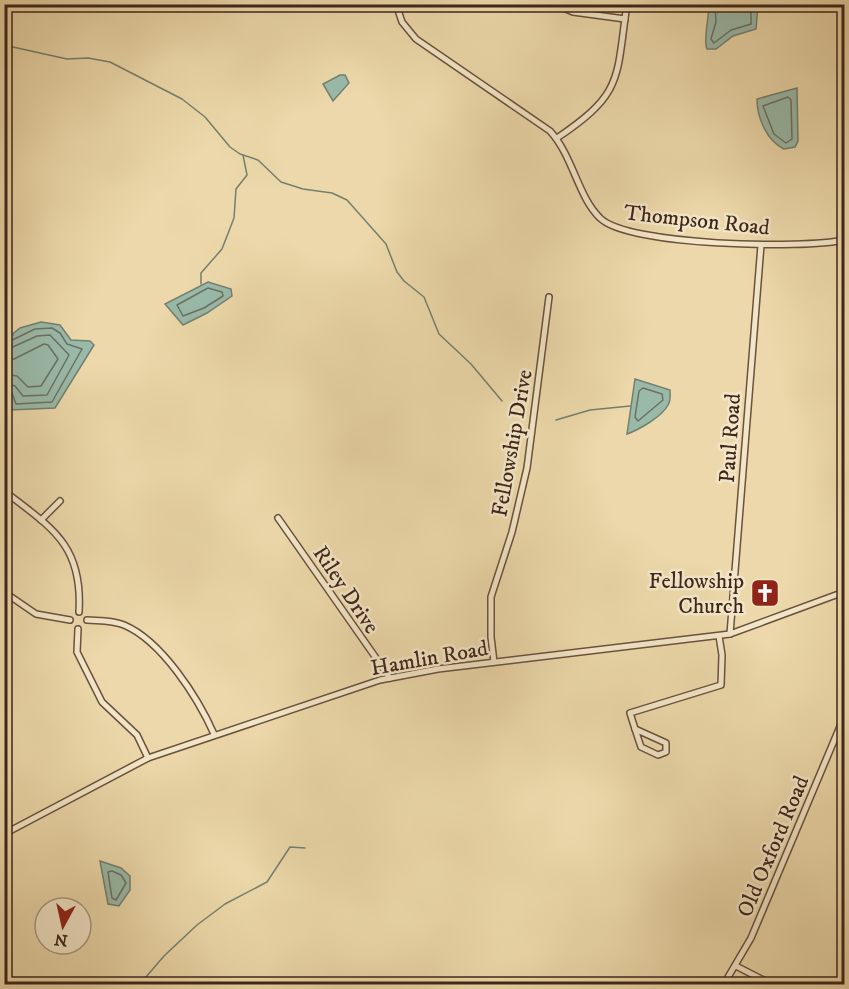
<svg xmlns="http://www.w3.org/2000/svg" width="849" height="989" font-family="'IM FELL DW Pica',serif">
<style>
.water{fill:#99baa9;stroke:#757f70;stroke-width:1.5}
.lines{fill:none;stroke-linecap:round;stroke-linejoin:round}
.shore{stroke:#6c7062;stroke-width:1.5}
.stream{stroke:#757f70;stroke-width:1.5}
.minor-casing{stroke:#6a523e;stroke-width:8}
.minor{stroke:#f3e6c8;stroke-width:5}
.labels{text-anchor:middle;stroke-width:5;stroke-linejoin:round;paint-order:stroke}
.street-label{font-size:22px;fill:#3e261a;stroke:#f3e6c8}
.poi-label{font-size:22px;fill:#3e261a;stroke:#f3e6c8;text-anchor:end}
</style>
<rect width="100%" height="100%" fill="#ecd8aa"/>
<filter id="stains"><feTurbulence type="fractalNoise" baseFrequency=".00333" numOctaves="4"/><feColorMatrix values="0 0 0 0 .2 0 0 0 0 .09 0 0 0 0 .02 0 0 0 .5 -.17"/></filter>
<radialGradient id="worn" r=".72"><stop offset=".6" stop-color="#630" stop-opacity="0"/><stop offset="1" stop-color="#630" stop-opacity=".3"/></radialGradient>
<g class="water">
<path d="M709,5h49l-2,24 -23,7 -17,13h-9c-4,-8 2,-32 2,-44z"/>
<path d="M340,75h5l4,8 -16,18 -10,-17z"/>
<path d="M797,88l1,53 -3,6 -11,2c-17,-8 -27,-31 -27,-50z"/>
<path d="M208,282l23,7 1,7 -25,17 -24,12 -18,-21z"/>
<path d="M41,322l19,3 11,15 19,1 4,4 -39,63 -45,2 -5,-30v-40l15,-12z"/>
<path d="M635,379l35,11c0,4 1,11 -2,15 -6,12 -30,25 -41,29z"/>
<path d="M100,861l21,7 9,8v14l-11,16 -11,-2z"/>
</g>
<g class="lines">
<g class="shore">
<path d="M715,4l1,18 -5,17 3,4 17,-13 20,-6v-20"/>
<path d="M788,97l3,3 1,39 -6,4 -12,-9 -11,-28z"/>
<path d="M208,288l14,4 1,4 -19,12 -21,8 -6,-11z"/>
<path d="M4,344l31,-15 17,-1 8,5 7,11 15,5 -30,53 -36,2 -4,-11 -8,-3"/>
<path d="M4,351l33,-15 13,-1 19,20 -22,40 -24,1 -8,-10 -11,-3"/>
<path d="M4,360l10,-1 30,-15 4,1 10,14 -17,27 -13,1 -11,-11 -13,-2"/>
<path d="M643,388l19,6 1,6 -25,21 -3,-4 4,-26z"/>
<path d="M112,871l9,4 5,8 -10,17 -4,-2 -4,-26z"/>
</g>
<g class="stream">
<path d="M4,45l63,14 21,-1 22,4 72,37 23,18 25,30 10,7 18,6 23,22 22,7 29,4 15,7 39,44 11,28 7,9 20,16 15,37 32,30 31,37"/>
<path d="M201,284v-11l21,-24 12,-31 2,-29 11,-14 -4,-20"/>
<path d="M4,324l9,11"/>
<path d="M556,420l34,-10 40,-4"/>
<path d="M140,984l24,-28 33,-31 28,-21 42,-22 23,-35 15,1"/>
</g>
<g class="minor-casing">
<g id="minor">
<path d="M396,4l6,18 14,17 134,92c23,25 28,66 50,87 28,28 204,31 244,22"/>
<path d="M554,4l19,8 52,7"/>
<path d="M557,138c67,-45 59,-59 70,-134"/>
<path d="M4,491c48,37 79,54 75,121"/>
<path d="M278,518l112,160"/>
<path d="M41,520l19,-19"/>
<path d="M4,592l32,22 34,6"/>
<path d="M87,620c12,1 25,0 37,5 38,16 74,73 90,109"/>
<path d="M78,629l-1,23 25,50 35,33 11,23"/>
<path d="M730,634l31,-389"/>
<path d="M494,662l-3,-25v-40l21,-65 15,-64 22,-171"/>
<path d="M635,729l-5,-16 91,-28 1,-30 -3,-19"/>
<path d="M635,729l31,14v9l-8,3 -17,-8z"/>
<path d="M4,834l144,-76 232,-78 58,-11 292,-35 114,-42"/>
<path d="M736,966l35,18"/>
<path d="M724,984l27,-46 93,-221"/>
</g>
</g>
<use href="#minor" class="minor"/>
</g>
<defs>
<g id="church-square" transform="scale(1.5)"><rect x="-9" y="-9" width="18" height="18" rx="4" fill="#8f2418" stroke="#f3e6c8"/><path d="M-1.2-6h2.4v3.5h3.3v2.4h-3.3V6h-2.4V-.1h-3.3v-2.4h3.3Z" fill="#fff"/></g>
</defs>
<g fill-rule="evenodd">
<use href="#church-square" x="765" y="593"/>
</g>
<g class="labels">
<g class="street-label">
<text transform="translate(697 219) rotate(6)" y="8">Thompson Road</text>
<text transform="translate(729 438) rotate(-86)" y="8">Paul Road</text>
<text transform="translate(511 443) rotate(-80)" y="8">Fellowship Drive</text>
<text transform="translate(347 589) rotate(56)" y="8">Riley Drive</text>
<text transform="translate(429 657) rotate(-10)" y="8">Hamlin Road</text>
<text transform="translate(772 846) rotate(-67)" y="8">Old Oxford Road</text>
</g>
<g class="poi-label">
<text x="744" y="588">Fellowship<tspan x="744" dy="25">Church</tspan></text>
</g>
</g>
<rect width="849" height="989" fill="none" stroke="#ecd8aa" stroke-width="24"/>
<rect x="6" y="6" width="837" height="977" fill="none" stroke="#3e261a" stroke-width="3"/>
<rect x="12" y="12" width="825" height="965" fill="none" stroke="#3e261a" stroke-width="1.5"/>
<g transform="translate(63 926) rotate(188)"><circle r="28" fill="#f3e6c8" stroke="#ab9982" stroke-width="1.5"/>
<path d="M0-4.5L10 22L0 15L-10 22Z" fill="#8f2418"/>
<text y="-9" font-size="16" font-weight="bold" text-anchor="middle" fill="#3e261a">N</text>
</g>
<rect width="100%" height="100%" filter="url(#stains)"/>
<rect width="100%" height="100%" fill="url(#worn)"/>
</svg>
